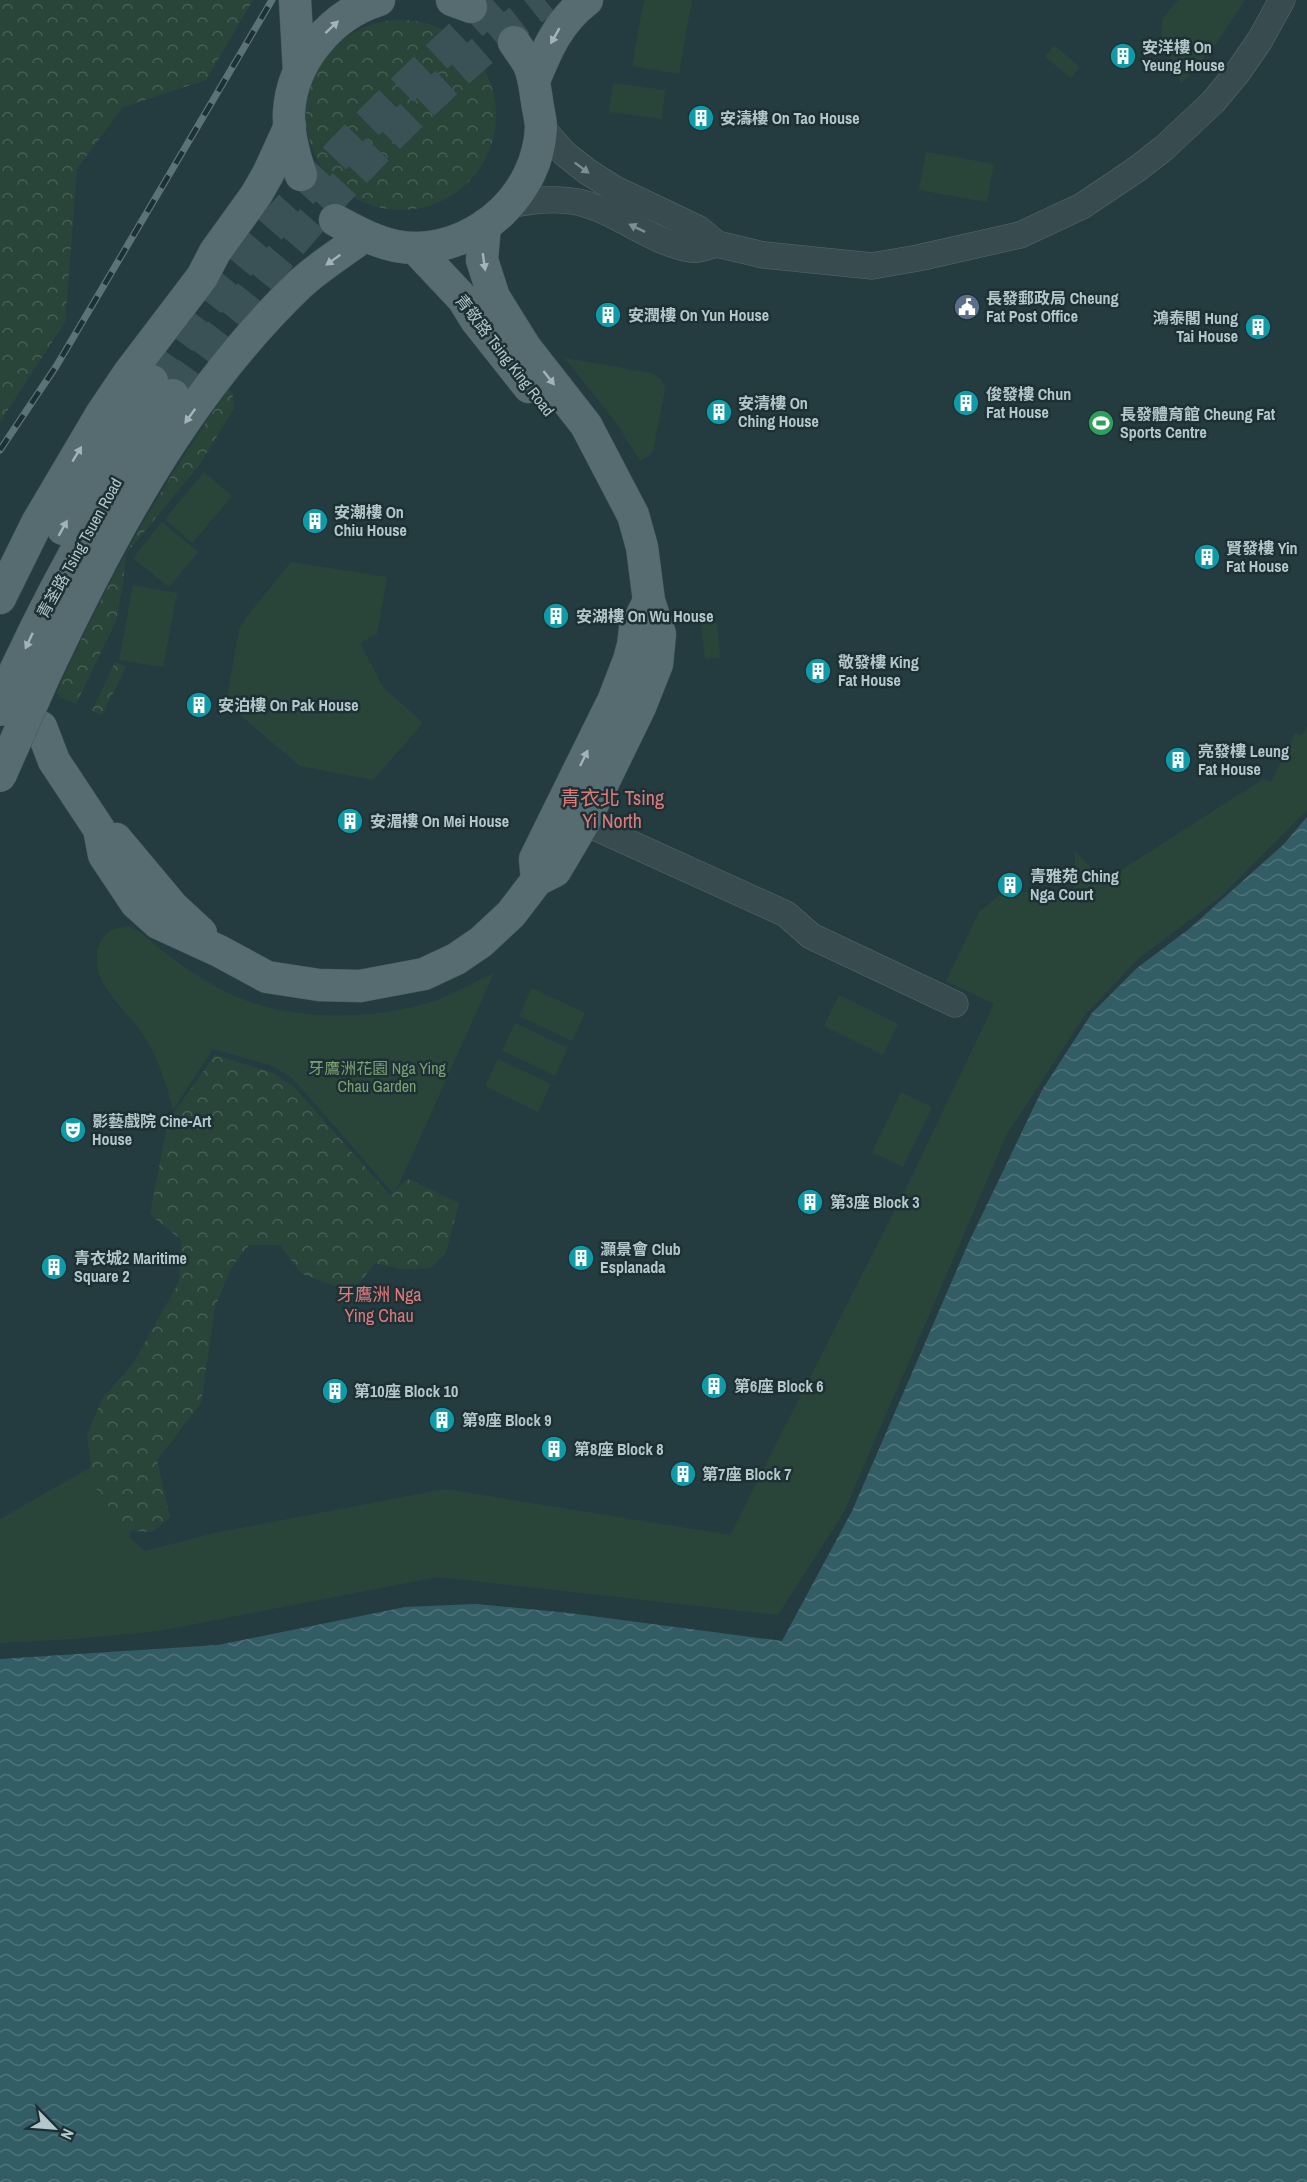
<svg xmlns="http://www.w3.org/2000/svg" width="1307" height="2182" font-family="'Archivo Narrow','Noto Sans TC',sans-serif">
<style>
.forest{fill:url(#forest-crowns)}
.park{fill:#29453a}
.water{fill:url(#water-waves)}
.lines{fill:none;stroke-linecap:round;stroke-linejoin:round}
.major-tunnel{stroke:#3a5155;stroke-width:32;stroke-dasharray:32 16;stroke-linecap:butt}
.minor-casing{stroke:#566a6d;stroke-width:27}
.major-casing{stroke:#44585c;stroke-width:33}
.minor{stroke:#384c50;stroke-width:26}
.major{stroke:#566c70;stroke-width:32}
.rail-casing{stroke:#5a7377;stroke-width:7}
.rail{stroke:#1d3135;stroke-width:4.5;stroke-dasharray:14;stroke-linecap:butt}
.major-bridge-casing{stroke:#44585c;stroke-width:33;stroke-linecap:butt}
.major-bridge{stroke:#566c70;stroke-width:32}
.oneway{fill:#a1b5b8}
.oneway2{fill:#7c9093}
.labels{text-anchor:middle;stroke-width:5;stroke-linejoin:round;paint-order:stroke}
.poi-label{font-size:16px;font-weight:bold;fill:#b4c7ca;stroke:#1d3135;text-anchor:start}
.street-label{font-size:16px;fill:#b4c7ca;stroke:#1d3135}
.park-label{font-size:16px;fill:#7ca171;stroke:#1d3135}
.neighbourhood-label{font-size:18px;fill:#df797a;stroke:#1d3135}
.quarter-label{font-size:20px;fill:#df797a;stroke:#1d3135}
</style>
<defs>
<pattern id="forest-crowns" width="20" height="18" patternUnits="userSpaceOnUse" patternTransform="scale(1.5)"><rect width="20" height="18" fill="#29453a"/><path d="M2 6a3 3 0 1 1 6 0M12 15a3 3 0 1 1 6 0" fill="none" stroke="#465e55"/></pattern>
<pattern id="water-waves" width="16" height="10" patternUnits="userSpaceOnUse" patternTransform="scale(1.5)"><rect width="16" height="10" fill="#335d64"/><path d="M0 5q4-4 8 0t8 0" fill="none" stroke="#4e7379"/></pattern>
</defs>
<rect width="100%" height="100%" fill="#243c40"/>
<g class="forest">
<path d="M0,0h253l-47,80 -83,27 -46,62 -12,153 -65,100z"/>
<circle cx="401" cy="115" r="95"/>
<path d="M228,390l4,2 2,16 -34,56 -74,90 -3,29 -7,38 -40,83 -16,-7 -3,-5c47,-106 104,-207 171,-302z"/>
<path d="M115,662l11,5 -24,48 -10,-4z"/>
<path d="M215,1055l58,18 21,14 96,108 18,-16 51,24 -13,50 -16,15 -28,1 -27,-6 -23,29 -50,-18 -22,-29h-31l-18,23 -16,39 -14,96 -44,57 13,57 -18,15 -22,-1v71l-129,-77 90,-58 -4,-32 15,-36 30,-34 47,-83 2,-42 -31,-26 18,-93z"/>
</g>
<g class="park">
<path d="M644,0h48l-13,74 -47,-8z"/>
<path d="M1178,0h67l-30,45 -34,39 -20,-51 2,-15z"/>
<path d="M1054,45l26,22 -9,11 -26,-21z"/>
<path d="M613,83l52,7 -3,29 -53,-7z"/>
<path d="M926,152l68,12 -7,38 -68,-12z"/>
<path d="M565,358l87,15 9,6 4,10 -12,62 -3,4 -10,6 -23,-37z"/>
<path d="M204,472l28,24 -40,47 -27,-24z"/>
<path d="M162,522l36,30 -29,35 -36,-29z"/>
<path d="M291,562l96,15 -10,57 -17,9 23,44 40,36 -50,57 -73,-14 -74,-63 13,-73 6,-11z"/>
<path d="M133,585l44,8 -14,74 -44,-7z"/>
<path d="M717,623l3,34 -15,2 -4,-35z"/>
<path d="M1307,726v84l-88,88 -81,61 -53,56 -78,119 -163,378 -66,103 -340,-38 -279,54 -85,8 -74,4v-124l84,-48 46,67 15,13 69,-18 231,-44 285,46 181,-357 83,-174 -48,-23 33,-69 23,-19 73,-3v-39l29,30 159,-102 8,3 24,-49 4,2 4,-1z"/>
<path d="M130,926c15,9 27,20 40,31 15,11 31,21 47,30 60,35 149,35 214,15 22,-7 43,-20 63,-29l-93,207 -8,13 -100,-114 -20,-13 -60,-17 -40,61c-6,-24 -13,-47 -26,-69 -17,-31 -63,-58 -47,-98 6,-13 17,-16 30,-17z"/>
<path d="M532,988l53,25 -13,28 -53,-25z"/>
<path d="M839,995l59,29 -15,31 -59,-29z"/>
<path d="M515,1023l53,25 -13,28 -53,-26z"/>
<path d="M498,1059l53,25 -13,28 -53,-26z"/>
<path d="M901,1092l31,15 -29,60 -31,-15z"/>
</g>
<path class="water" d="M1307,817v1365h-1307v-523l218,-14 187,-38 71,-3 93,9 213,28 70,-130 116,-267 74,-154 50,-77 45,-45 52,-39 94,-84z"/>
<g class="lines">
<g class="major-tunnel">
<path d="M152,381c97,-142 219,-267 347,-381"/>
<path d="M173,395c87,-121 188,-239 301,-337 22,-20 47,-39 71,-58"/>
</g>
<g class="minor-casing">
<g id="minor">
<path d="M541,127l24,27 23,18 27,17 84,40 18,15 47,11 108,11 46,-8 102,-23 62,-29 55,-37 27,-21 49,-46 25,-30 22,-32 22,-40"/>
<path d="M509,205c23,-4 45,-8 69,-3 39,9 72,40 112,47 8,2 19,-3 27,-5"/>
<path d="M568,815l218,99 25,22 144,68"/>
</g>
</g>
<g class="major-casing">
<g id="major">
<path d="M295,0l4,71"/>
<path d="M452,0l19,7"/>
<path d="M534,81c13,-32 25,-60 53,-81"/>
<path d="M301,175c-7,-20 -13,-42 -12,-63 3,-51 42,-97 90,-112"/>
<path d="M335,220c24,13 52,29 82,28 64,-2 121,-55 124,-120 0,-8 -3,-18 -4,-27 -2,-12 -3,-25 -8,-36 -4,-8 -10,-15 -15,-23"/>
<path d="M415,248l48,51 13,21 53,67"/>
<path d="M63,529l39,-69 50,-79"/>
<path d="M0,598l37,-75 65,-110 27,-40 73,-96 13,-25 41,-57 12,-21 22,-48"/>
<path d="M16,669c45,-96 96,-187 157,-274"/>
<path d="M43,679c66,-141 142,-285 256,-394 19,-18 44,-33 65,-49"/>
<path d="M41,727l13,34 45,68 5,26 32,48 22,20 61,28 48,26 52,8 41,1 64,-12 32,-15 25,-17 30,-28 26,-34 18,-9 29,-49 56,-115 17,-43 3,-30 -11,-33 -7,-54 -9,-32 -47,-90 -61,-78 -31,-50 -12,-37 3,-35"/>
<path d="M116,839l57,68 28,26"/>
<path d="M537,880l-2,-21 79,-160 15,-39 4,-15 2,-16 14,-28"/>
</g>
</g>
<use href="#minor" class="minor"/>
<use href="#major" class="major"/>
<g class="rail-casing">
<path id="rail" d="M0,450l57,-85 215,-365"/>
</g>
<use href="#rail" class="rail"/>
<g class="major-bridge-casing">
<g id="major-bridge">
<path d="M0,710l16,-41"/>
<path d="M0,776l43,-97"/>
</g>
</g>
<use href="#major-bridge" class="major-bridge"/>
</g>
<defs><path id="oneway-solid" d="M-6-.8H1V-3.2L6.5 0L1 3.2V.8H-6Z" transform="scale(1.5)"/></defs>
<g class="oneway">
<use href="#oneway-solid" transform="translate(332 27) rotate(-43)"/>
<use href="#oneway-solid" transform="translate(555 36) rotate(120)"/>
<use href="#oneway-solid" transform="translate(333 260) rotate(144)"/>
<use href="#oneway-solid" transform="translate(484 262) rotate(82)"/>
<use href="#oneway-solid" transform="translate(549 378) rotate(52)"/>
<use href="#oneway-solid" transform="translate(190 416) rotate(126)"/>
<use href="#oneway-solid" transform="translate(77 454) rotate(-59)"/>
<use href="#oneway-solid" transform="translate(63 528) rotate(-61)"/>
<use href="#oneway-solid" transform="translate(29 641) rotate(115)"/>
<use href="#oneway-solid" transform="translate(584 758) rotate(-64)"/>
</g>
<g class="oneway2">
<use href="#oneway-solid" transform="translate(582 168) rotate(37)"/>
<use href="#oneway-solid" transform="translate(637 228) rotate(-154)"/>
</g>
<defs>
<g id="building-disc" transform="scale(1.35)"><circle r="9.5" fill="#0f9aa8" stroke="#1d3135"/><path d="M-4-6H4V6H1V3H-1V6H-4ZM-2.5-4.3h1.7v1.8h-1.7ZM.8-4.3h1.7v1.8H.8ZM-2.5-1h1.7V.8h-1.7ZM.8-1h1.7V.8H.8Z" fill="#fff"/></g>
<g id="civic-disc" transform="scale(1.35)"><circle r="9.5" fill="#5c6f8a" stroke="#1d3135"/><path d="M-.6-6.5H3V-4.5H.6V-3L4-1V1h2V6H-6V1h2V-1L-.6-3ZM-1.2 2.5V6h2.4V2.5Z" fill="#fff"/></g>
<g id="stadium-disc" transform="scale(1.35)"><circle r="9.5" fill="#2e9e5b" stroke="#1d3135"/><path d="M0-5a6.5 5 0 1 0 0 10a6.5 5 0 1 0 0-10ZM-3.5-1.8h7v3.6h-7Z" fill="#fff"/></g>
<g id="theatre-disc" transform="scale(1.35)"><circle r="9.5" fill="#0f9aa8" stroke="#1d3135"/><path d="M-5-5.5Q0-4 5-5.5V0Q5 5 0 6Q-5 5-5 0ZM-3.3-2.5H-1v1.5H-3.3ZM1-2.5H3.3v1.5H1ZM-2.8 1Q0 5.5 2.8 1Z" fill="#fff"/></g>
</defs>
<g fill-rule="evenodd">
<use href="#building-disc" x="1123" y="56"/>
<use href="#building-disc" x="701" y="118"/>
<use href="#civic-disc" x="967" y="307"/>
<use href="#building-disc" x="608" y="315"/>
<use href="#building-disc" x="1258" y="327"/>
<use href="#building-disc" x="966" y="403"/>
<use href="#building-disc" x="719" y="412"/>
<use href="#stadium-disc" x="1101" y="423"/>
<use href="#building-disc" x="315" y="521"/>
<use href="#building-disc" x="1207" y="557"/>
<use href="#building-disc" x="556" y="616"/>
<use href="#building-disc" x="818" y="671"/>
<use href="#building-disc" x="199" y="705"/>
<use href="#building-disc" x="1178" y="760"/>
<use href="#building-disc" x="350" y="821"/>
<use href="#building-disc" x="1010" y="885"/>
<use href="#theatre-disc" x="73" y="1130"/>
<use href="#building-disc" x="810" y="1202"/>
<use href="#building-disc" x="581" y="1258"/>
<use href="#building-disc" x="54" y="1267"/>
<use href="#building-disc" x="714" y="1386"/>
<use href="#building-disc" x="335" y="1391"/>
<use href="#building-disc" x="442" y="1420"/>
<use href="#building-disc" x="554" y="1449"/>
<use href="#building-disc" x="683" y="1474"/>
</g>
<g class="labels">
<g class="poi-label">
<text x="1142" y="53">安洋樓 On<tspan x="1142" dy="18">Yeung House</tspan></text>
<text x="720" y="124">安濤樓 On Tao House</text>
<text x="986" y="304">長發郵政局 Cheung<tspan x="986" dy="18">Fat Post Office</tspan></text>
<text x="628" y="321">安潤樓 On Yun House</text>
<text x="1238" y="324" text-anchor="end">鴻泰閣 Hung<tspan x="1238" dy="18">Tai House</tspan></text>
<text x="986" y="400">俊發樓 Chun<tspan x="986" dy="18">Fat House</tspan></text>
<text x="738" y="409">安清樓 On<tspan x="738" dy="18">Ching House</tspan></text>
<text x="1120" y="420">長發體育館 Cheung Fat<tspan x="1120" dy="18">Sports Centre</tspan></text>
<text x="334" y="518">安潮樓 On<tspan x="334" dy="18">Chiu House</tspan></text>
<text x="1226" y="554">賢發樓 Yin<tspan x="1226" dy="18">Fat House</tspan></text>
<text x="576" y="622">安湖樓 On Wu House</text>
<text x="838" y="668">敬發樓 King<tspan x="838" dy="18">Fat House</tspan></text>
<text x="218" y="711">安泊樓 On Pak House</text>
<text x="1198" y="757">亮發樓 Leung<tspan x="1198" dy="18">Fat House</tspan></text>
<text x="370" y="827">安湄樓 On Mei House</text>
<text x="1030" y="882">青雅苑 Ching<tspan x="1030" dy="18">Nga Court</tspan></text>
<text x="92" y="1127">影藝戲院 Cine-Art<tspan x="92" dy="18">House</tspan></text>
<text x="830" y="1208">第3座 Block 3</text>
<text x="600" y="1255">灝景會 Club<tspan x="600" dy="18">Esplanada</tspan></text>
<text x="74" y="1264">青衣城2 Maritime<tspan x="74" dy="18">Square 2</tspan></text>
<text x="734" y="1392">第6座 Block 6</text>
<text x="354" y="1397">第10座 Block 10</text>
<text x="462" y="1426">第9座 Block 9</text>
<text x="574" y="1455">第8座 Block 8</text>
<text x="702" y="1480">第7座 Block 7</text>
</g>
<g class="street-label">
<text transform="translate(505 355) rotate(52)" y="6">青敬路 Tsing King Road</text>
<text transform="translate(79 548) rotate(-61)" y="6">青荃路 Tsing Tsuen Road</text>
</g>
<g class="park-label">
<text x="377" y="1074">牙鷹洲花園 Nga Ying<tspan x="377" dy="18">Chau Garden</tspan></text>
</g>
<g class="neighbourhood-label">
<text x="379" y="1301">牙鷹洲 Nga<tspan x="379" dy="21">Ying Chau</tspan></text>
</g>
<g class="quarter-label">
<text x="612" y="805">青衣北 Tsing<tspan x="612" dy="23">Yi North</tspan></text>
</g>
</g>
<g transform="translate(54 2128) rotate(115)" stroke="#1d3135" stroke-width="4.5" paint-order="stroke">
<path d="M0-4.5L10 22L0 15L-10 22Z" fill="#b4c7ca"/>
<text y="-9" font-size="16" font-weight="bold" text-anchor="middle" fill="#b4c7ca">N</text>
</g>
</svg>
